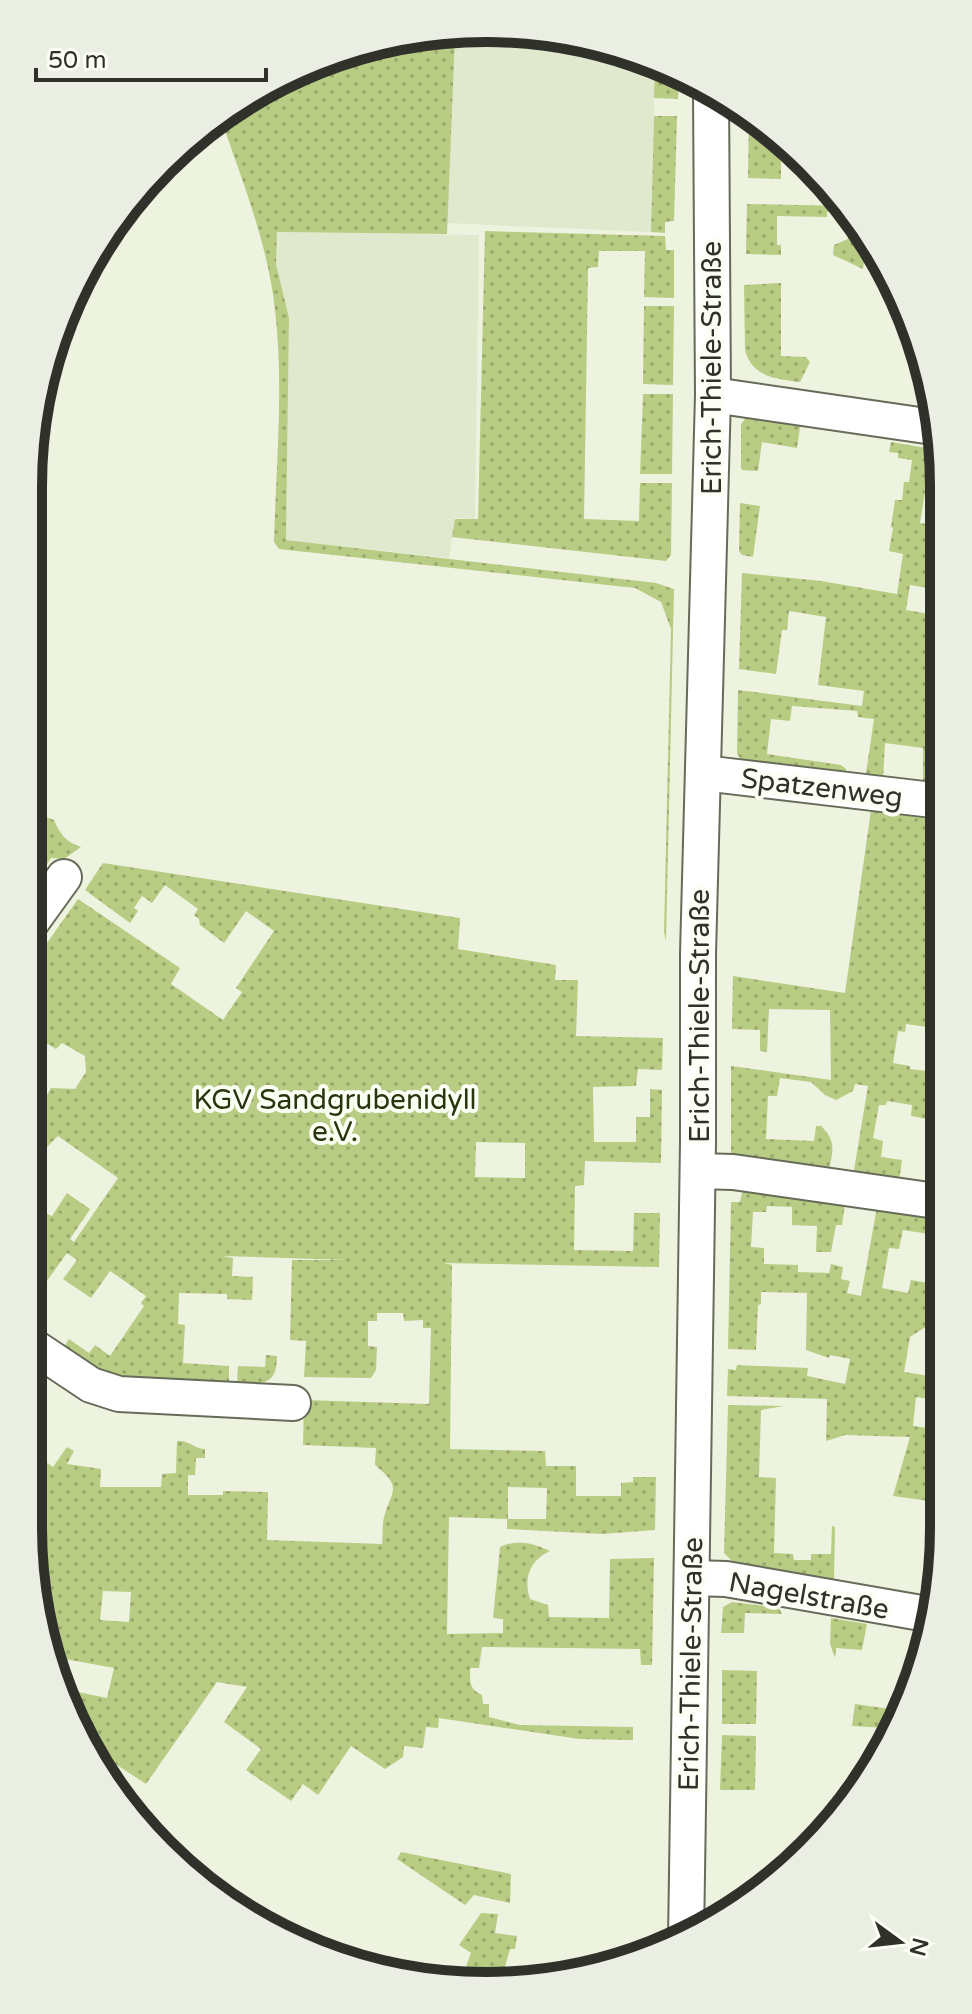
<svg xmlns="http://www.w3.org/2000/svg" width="972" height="2014" font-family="'Varela Round',sans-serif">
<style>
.built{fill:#e0e8ce}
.grass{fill:url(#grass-dots);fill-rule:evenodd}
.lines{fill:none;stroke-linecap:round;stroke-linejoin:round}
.minor-casing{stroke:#666b5a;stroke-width:38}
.minor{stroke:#fff;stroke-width:34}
.labels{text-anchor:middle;stroke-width:8;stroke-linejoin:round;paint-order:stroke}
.street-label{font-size:28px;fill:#2f312a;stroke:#fbfff3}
.park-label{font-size:28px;fill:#2a330c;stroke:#fbfff3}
.rim{fill:none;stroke:#2f312a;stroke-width:10}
</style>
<defs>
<pattern id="grass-dots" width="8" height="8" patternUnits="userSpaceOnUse" patternTransform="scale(2)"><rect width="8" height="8" fill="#b9cc83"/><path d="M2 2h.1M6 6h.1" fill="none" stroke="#97a66b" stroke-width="1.8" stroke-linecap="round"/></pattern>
</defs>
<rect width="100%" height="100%" fill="#edf3df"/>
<g class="built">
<path d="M486,28l169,34 -4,170 -205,-9 9,-189z"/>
<path d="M277,232l202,3 -4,284 -20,-1 -6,40 -163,-18 3,-222 -13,-54z"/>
</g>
<g class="grass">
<path d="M455,34l-8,200 -170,-2 -1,32 13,54 -3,222 370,43 18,6 -8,352 -2,-9 7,-303 -10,-27 -26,-14 -356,-39 -5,-7c2,-75 10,-158 1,-232 -7,-65 -32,-127 -53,-188l89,-59z"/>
<path d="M655,62l24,11 -1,26 -24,-1z"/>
<path d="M749,114l16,9 27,27h-11v29l-33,-1z"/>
<path d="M654,116h23l-3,105 -9,1v11l-14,-1z"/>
<path d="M747,204l101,2 24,41h-6l-3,22 -30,-14 1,-10 14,-6 -1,-27h-20v5l-50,-1v29h4v10l-35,-1z"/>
<path d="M485,231l180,5 1,14h8v48l-30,-1 1,-46h-46l-1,16 -10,1 -4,251 55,2 1,-38h32l-1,72 -5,6 -214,-24 3,-18h23z"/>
<path d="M781,283v73l25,1 4,5 -10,20c-24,-3 -48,-5 -55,-32l-1,-65z"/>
<path d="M644,306h30l-1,79 -30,-1z"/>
<path d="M643,394h30l-1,80h-32z"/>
<path d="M750,412l51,8 -4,28 -35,-6 -4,29 -16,-1 -1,-3v-43z"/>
<path d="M891,442l41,7 -12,74 20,3 1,64 -31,-5 -4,25 35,6v176l-18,-9v-35l-38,-5 -2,36 -18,1 9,-61 -16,-2 -1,-6 -65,-5 -2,15 -19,-2 -4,35 74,11 5,4v9l-101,-13 -8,-11 1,-64 124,16 2,-15 -46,-6 8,-68 -37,-6 -2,19h-5l-6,44 -37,-5 3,-96 79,8 76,13 6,-40 -14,-3 4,-23 -2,-1 4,-27h7l2,-18h5l3,-22 -14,-2v-5l-9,-1z"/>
<path d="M740,503l20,3 -7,51 -11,-2 -3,-4z"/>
<path d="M28,810l26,10c6,14 12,22 27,27l-17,12 -13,-1 -23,35v-20l4,1 5,-18 -9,-2z"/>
<path d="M871,810l70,9 1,20h-3l-6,53 9,2v135l-36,-5 -1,8 -7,-1 -5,32 17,3v3l32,4v23h-7l-2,12 9,3 1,11 -32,-6 1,-11 -25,-4 -1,4h-7l-6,33 10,3 -2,16 21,3 -3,22 -46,-6 15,-90 -13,-2 -2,7 -17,9 -11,-5 -14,-13 -31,-4 -3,18h-9l-2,43 48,2 2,-15h5c16,15 12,27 7,46l-94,-15 -3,-4v-87l100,14 -1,-70 -61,-1 -2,43 -7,-1v-21l-28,-1 1,-53 112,17z"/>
<path d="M103,863l357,55 -2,31 98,16 -1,15h23l-2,56 87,2 -1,32 -24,-1 -2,17 -43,1 1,55h42v-25h14v-28l12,1 -1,73 -76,-2 -1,24 -9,1 -1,64 59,1 1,-38h26l-1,54 -215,-4 8,2 -2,184 95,2 1,15h30v30h45v-13l12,-1v-5h23l-1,53 -53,4 -95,-5v-10l-58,-2 -2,117 56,-1v-14l-10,-1 7,-71c17,-8 34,-4 50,4 -20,9 -27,27 -20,48l18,6 1,12 60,1 1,-59 44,-1 -2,107h-11l-1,-16 -158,-2 -3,21h-9c0,14 -1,21 12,27l1,9h6v13l31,8 113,2v13l-54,-1 -140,-21 -1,10 -12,-1 -3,21 -19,-2 -1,11 -18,12 -34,-23 -33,49 -15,-11 -12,17 -45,-31 15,-21 -37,-27 23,-35 -30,-5 -71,102 -55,-36 -26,-48 3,-10 39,8 7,-30 -65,-12 -21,-128v-61l5,3 8,-11 12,8 14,-20 7,4 -7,13 34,5 -1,18h61l1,-13 14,-1 1,-32c13,-1 17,8 28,8v9h-9l-1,17h-7v20h35v-4l45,1 -1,48 115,4c1,-8 0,-19 2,-27 8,-28 19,-29 -9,-52l1,-17 -73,-3 1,-45 125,4 2,-76h-8v-8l-19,1 -1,-8h-26v8h-9v25l9,1 -1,23 -5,8 -67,-1 2,-36 -16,-1 2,-80h55l-124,-4 10,2 -1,18 21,1 -1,23 -25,-1v-5l-48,-1 -1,31 7,1 -2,38 46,3v17l-104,-5 -33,-12 -28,-19 5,-8 20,14 6,-8 15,11 34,-50 -3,-3 5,-7 -36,-25 -19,27 -28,-19 14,-19 -10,-7 -39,54v-61l17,-33 7,3 15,-23 23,16 -20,30 4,3 44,-64 -60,-42 -16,16 -9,-6 -5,6v-69l19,12 4,-7 24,1 11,-17 -1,-16 -23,-13 -6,6 -28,-17v-62l50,-71 102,69 -9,16 52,36 19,-28 -6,-4 38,-57 -28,-20 -22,32 -24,-18 -1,-6 -5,-4 4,-6 -33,-24 -13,18 -10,-7 -8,12 4,3 -8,12 -45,-33zM476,1142l49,1v35l-50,-1zM508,1487l39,1 -1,31h-38zM103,1591l28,1 -2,30 -29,-2z"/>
<path d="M743,1189l102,15 -3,21h-6l-5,27h-15l1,-26 -25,-1v-18l-25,-1 -1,6h-13l-2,35 13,1v16l34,1v7l31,1 2,-9 12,3 -2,12 9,2 -3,12 14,3 16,-89 55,8 -3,19 -26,-4 -4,19 -10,-1 -7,40 26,5 3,-13 23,4 -3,19 12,3v25l-19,-3 -14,9 -6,35 39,6 1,23 -28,-4 -3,29 31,4v73l-51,-7 17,-59 -65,-2 -19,6 1,-42 -100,-3 1,-27 8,1 1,-5 71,3 -1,8 38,8 5,-25 -20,-4 -1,3 -23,-8 1,-57 -46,-1v12l-3,1 -2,45 -28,-1 3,-147h9z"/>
<path d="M266,1355l11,1c0,30 -15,28 -40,28l1,-18 27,1z"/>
<path d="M728,1405l56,1 -23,4 -2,67 17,1 -2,75 19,1 1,6h17v-6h20l1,-28 3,1 -1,52 -100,-16 -10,-10z"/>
<path d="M732,1602l47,6 3,6 -37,-1 -1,20h-23l2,-26z"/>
<path d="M831,1618l36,6 -5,26 -26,-2 -1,10 -5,-14z"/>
<path d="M722,1670l35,1 -1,53h-34z"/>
<path d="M855,1704l49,7 -18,28v-11l-34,-2z"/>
<path d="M722,1735l34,1 -1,54h-35z"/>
<path d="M401,1852l110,22 -1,29 -36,-8 -9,10 -68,-46z"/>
<path d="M481,1913l17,1 -3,19 22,3 -2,13h-5l-9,32 -29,-1 -9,-5 8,-22 -12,-8z"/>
</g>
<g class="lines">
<g class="minor-casing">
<g id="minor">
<path d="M713,395l227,33"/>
<path d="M703,773l238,28"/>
<path d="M28,927l36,-50"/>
<path d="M698,1171l35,1 210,30"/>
<path d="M28,1343l63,42 28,9 174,9"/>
<path d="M692,1578l34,1 201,35"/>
<path d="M686,1940l12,-798v-188l15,-559 -2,-303"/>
</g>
</g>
<use href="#minor" class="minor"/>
</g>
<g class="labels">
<g class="street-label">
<text transform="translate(711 368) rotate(-90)" y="10">Erich-Thiele-Straße</text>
<text transform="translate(822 787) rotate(7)" y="10">Spatzenweg</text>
<text transform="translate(699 1016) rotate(-90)" y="10">Erich-Thiele-Straße</text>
<text transform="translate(809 1595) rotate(10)" y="10">Nagelstraße</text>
<text transform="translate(690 1664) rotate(-89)" y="10">Erich-Thiele-Straße</text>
</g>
<g class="park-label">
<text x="335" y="1109">KGV Sandgrubenidyll<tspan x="335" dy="32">e.V.</tspan></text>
</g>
</g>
<path d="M0 0H972V2014H0ZM486 42H486A444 444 0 0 1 930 486V1528A444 444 0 0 1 486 1972H486A444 444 0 0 1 42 1528V486A444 444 0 0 1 486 42Z" fill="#ebefe3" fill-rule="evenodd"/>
<path class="rim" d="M486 42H486A444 444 0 0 1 930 486V1528A444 444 0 0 1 486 1972H486A444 444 0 0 1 42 1528V486A444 444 0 0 1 486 42Z"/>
<g transform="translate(900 1942) rotate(105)" stroke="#fbfff3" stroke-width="6" paint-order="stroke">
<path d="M0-6L14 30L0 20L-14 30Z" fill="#2f312a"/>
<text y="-12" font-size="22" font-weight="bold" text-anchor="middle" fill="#2f312a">N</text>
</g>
<path d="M36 68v12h230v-12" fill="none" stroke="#2f312a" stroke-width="4"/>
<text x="48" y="68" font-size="24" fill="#2f312a" stroke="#fbfff3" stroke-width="6" paint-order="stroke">50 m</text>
</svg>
